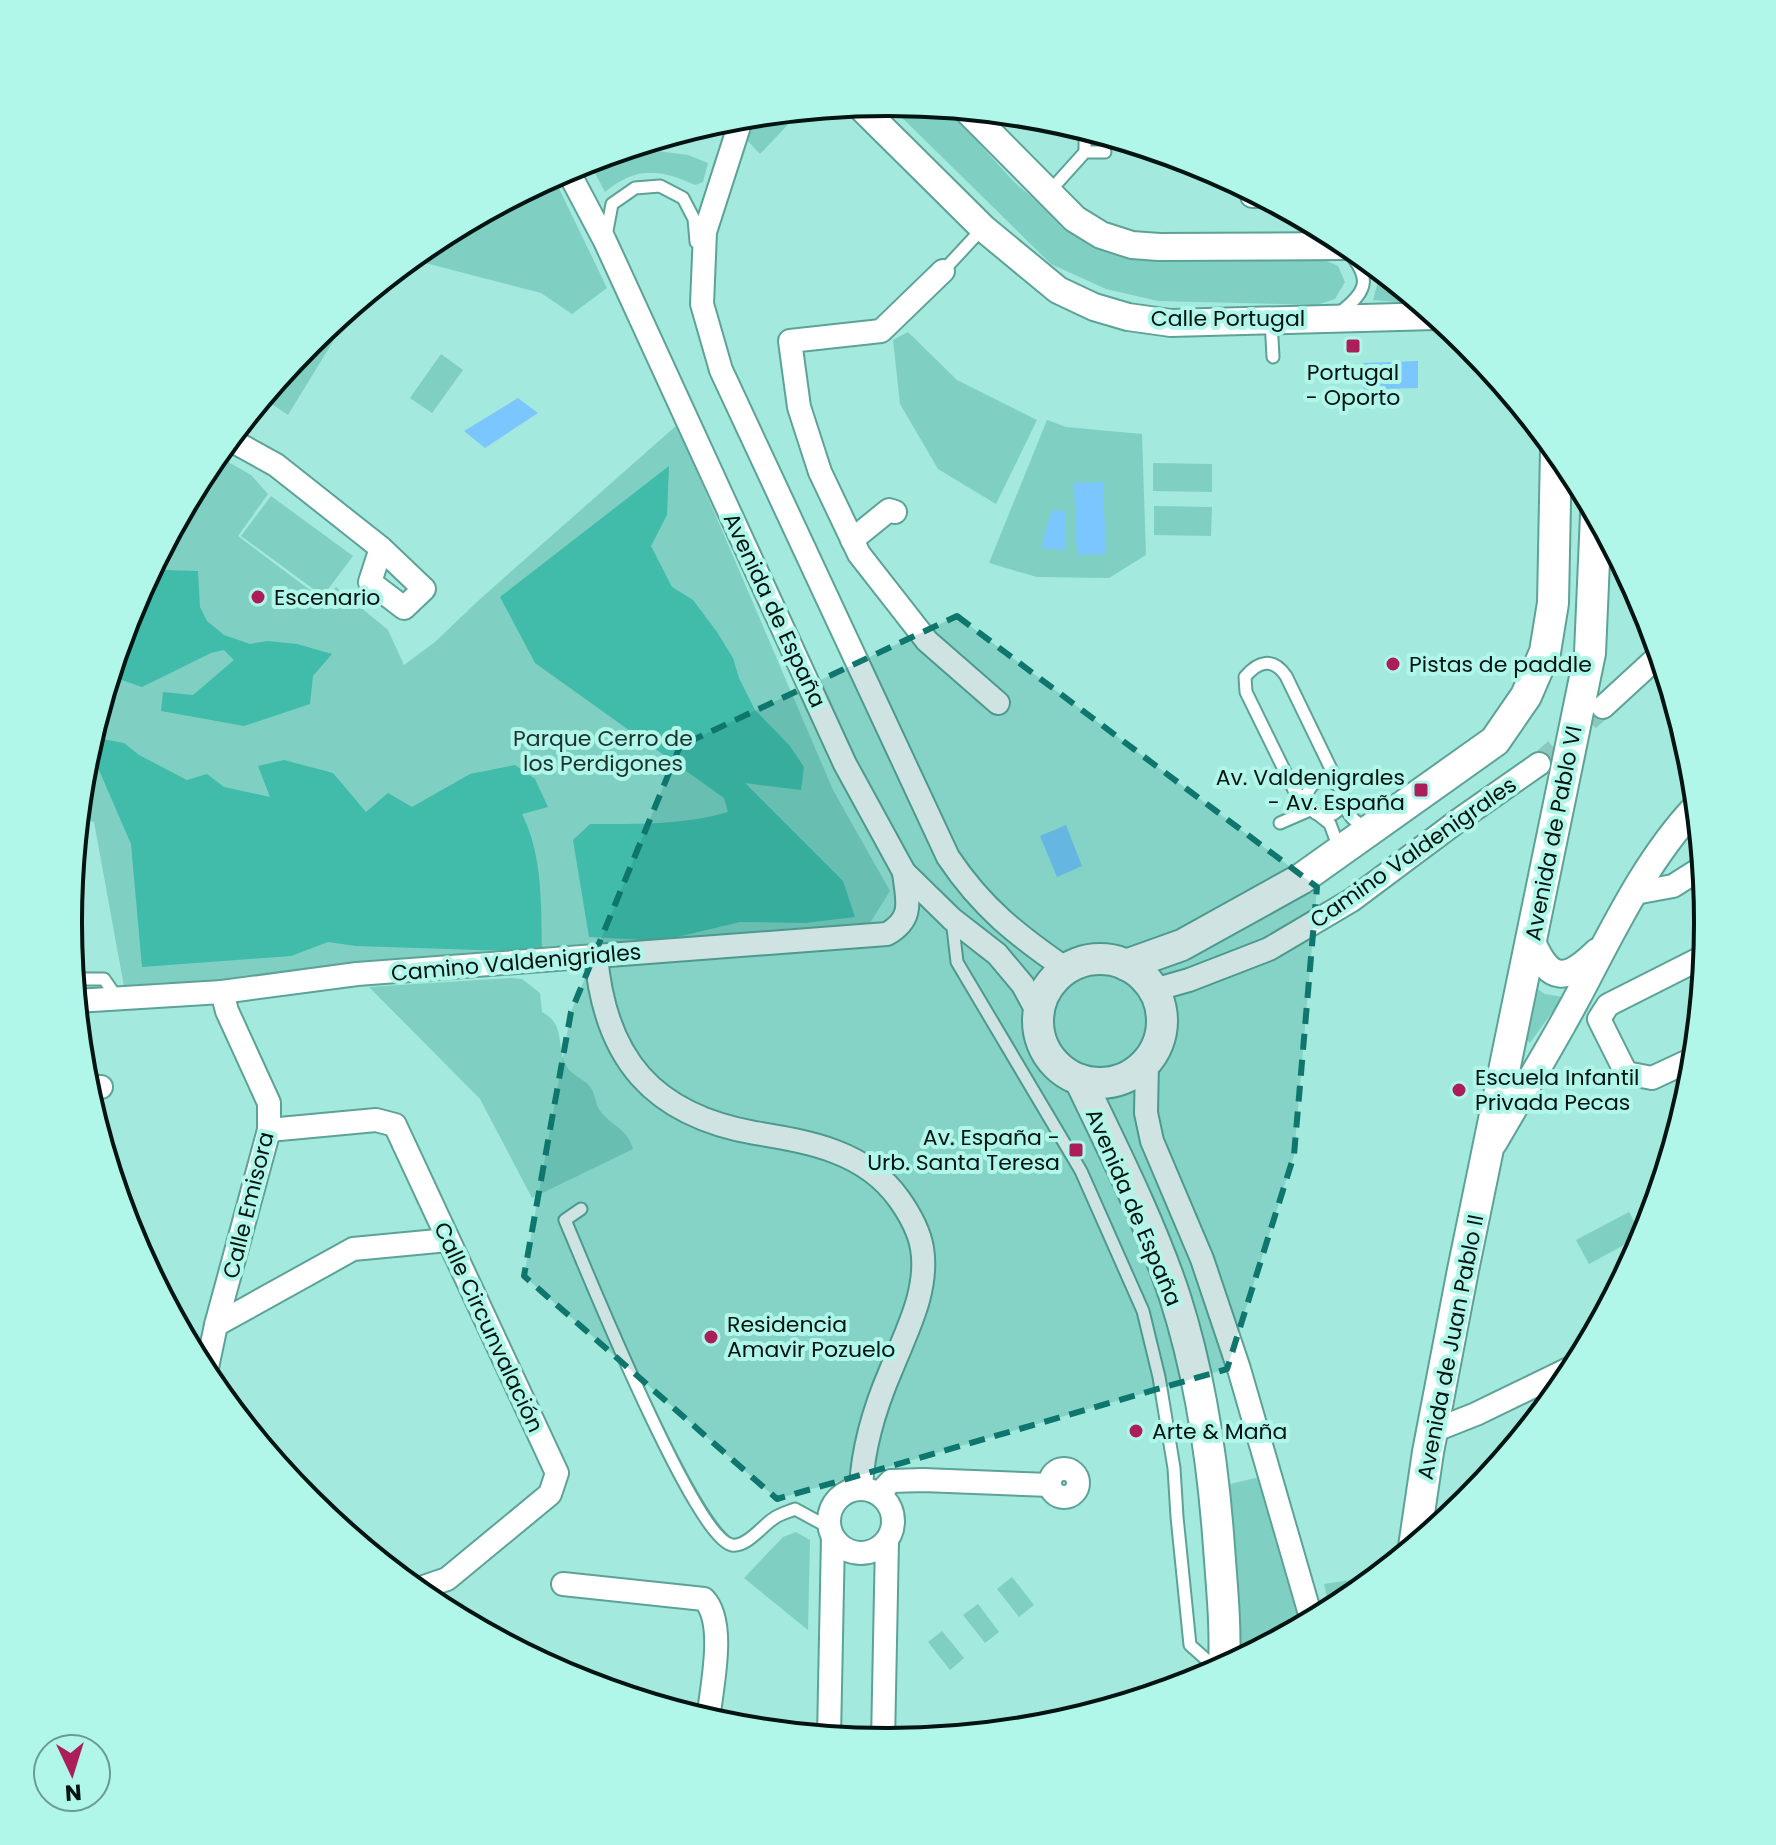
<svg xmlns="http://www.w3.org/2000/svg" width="1776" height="1845" font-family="Poppins,sans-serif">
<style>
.green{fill:#7fd0c2}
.forest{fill:#41bbaa}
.water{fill:#7bc6fe}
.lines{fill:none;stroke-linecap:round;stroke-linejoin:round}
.minor-tunnel{stroke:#8bc9be;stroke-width:22;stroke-dasharray:22 11;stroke-linecap:butt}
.service-casing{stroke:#5da297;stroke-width:15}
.minor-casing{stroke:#5da297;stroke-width:26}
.tertiary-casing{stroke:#5da297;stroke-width:30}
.secondary-casing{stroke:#5da297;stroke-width:34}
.service{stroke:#fff;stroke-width:11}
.minor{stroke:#fff;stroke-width:22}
.tertiary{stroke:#fff;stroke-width:26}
.secondary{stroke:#fff;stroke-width:30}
.marked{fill:#0f766e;fill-opacity:0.2;stroke:#0f766e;stroke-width:6;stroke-dasharray:16 10;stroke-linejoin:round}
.poi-dot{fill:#ac1e59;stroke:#b0f7ea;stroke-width:3}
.labels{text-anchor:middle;stroke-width:8;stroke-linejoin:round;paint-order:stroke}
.street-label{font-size:22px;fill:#001411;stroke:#b0f7ea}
.poi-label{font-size:22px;fill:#001411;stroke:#b0f7ea;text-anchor:start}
.park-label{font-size:22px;fill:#1c322e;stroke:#b0f7ea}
.rim{fill:none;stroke:#001411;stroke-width:4}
</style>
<rect width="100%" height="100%" fill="#a3e9dd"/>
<g class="green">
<path d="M887,103l60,5 67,74 48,40 36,21 217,13 23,10 7,16 -10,17 -18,6 -159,-4 -52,-12 -55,-25z"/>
<path d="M798,111l1,2 -39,41 -14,-15 16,-24z"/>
<path d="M650,150l38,5 20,8 -5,19 -8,3c-34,-16 -59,-19 -90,7l-10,-19c18,-13 34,-20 55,-23z"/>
<path d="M553,176l54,112 -35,26 -31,-21 -131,-34 23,-19z"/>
<path d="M1372,264l48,40 -47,-4 6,-22z"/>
<path d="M356,304l-68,111 -25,-17 46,-56z"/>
<path d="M908,332l49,48 80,40 -41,84 -58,-35 -38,-65 -7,-64z"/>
<path d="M441,354l22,16 -31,43 -22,-15z"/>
<path d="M1047,420l19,7 76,7 4,121 -37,23 -72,-1 -48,-14z"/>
<path d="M677,425l156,365 57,101 -20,32 -745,69 -31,-170 -16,-3 6,-57 47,-154 75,-141 10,-12 35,20 17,19 -30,42 85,64 13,-13 52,43 16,35 31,-23 44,-42z"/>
<path d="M1153,463l59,1v28l-59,-1z"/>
<path d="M271,496l82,60 -30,40 -82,-60z"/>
<path d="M1154,506l58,1 -1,29 -57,-1z"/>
<path d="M510,978l12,1 18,14 2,19c25,13 13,35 25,55 6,9 19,13 24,21 5,7 4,17 10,24 12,15 26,16 32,37l-101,49 -52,-99 -111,-112z"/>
<path d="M1536,988l9,6 18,3 -33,46 -3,-3z"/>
<path d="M1629,1212l13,23 -53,29 -13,-24z"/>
<path d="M1260,1477l43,149 -63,34 1,-21 -11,-155z"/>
<path d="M796,1532l14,8 -2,90 -64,-52 39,-41z"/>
<path d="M1377,1576l-34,29 -13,6 -6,-27z"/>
<path d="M1012,1577l22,28 -15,12 -22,-28z"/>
<path d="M978,1604l21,28 -14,11 -22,-28z"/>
<path d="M942,1631l22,27 -14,12 -22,-28z"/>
</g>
<g class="forest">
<path d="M669,466l-2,49 -16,31 21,41 21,13 24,32 16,26 6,20 16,32 35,36 14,21 -3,23 -56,-7 98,98 12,36 -50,6 -65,-1 -79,19 -72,-4 -16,-97 17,-16c46,0 95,1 138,-12l-4,-14 -189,-135 -35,-66z"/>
<path d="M164,570l34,1 2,36 7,14 17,14 26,9 17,-3 30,3 35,10 -19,22 -3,28 -66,22 -83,-15 2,-19 30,3 41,-35 -10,-10 -13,3 -69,34 -20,-7 -8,-17 17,-55 15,-28z"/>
<path d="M92,737l32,6 15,12 48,25 20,-6 17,13 46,10 -12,-31 26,-6 49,13 33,39 22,-19 24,14 58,-33 45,-9 20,14 13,28 -26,7c21,42 19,91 20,138l-186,-6 -28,-4 -37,14 -149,11 -11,-123 -42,-97z"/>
</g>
<g class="water">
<path d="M1418,361v27l-35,1 -1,12 -18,1 -1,-39z"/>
<path d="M518,398l20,15 -53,35 -21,-17z"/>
<path d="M1103,482l3,72 -29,1 -3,-72z"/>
<path d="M1052,510l14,1 -1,39 -24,-2z"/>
<path d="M1066,825l16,41 -25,11 -17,-41z"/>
</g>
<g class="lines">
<path class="minor-tunnel" d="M1539,764l64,-57"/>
<g class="service-casing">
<g id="service">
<path d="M1082,129l3,7v16"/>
<path d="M1049,192l36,-40h20"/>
<path d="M606,236l6,-32 23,-16 25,-2 23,12 11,21 2,23"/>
<path d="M943,271l39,-42"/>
<path d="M1339,313c32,-24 31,-36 6,-66"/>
<path d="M1271,320l2,37"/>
<circle cx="1325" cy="798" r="18"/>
<path d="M1306,799l-11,-7 -49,-100 -1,-15c13,-16 28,-20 41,-1l46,95v11"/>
<path d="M1343,800c4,16 11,21 25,29"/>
<path d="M1320,816l10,8 9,24"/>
<path d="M1280,823l30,-13"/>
<path d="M952,919l5,43 124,209 62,140 16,66 15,91 3,49 13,128 28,25"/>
<path d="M74,979h30l14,20"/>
<path d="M581,1209l-16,11c19,45 130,319 167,325 15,2 30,-19 41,-26 6,-5 15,-7 22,-10l35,19"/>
<path d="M883,1734l63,3"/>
</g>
</g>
<g class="minor-casing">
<g id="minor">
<path d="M742,117l-37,115 -3,72 19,66 227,487c34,51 69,78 118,112"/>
<path d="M567,169l38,72 240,523 59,108 48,47 45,35 26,31 15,28"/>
<path d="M1251,191l1,5h8"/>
<path d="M943,271l-62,60 -91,10 9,66 21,65 39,82 68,87 71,62"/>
<path d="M229,439l47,26 105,83 43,41 -20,19 -34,-26 11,-34"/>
<path d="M852,540l37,-30 6,2"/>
<path d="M1603,707l49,-45 9,-4"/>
<path d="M1635,893l38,-7 30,-19"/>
<path d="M596,956c9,103 57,159 159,177 54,9 110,18 144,66 10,14 20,32 23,49 7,43 -16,84 -31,122 -16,37 -28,77 -30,117"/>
<path d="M1154,990l35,-10 80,-31 83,-49 107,-80 80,-56"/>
<path d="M76,1001l146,-9 135,-18 530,-40c28,-16 20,-34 17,-62"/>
<path d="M1695,1058l-43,20 -26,-5 -27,-54 9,-14 97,-49"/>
<path d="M1147,1062l-1,51 6,28 50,118 37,110 73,252"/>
<path d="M85,1087h16"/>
<path d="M269,1130l107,-10 19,5 162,348 -7,21 -103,85 -32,11"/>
<path d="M216,1325l137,-76 95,-9"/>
<path d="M205,1377l11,-52 53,-195v-27l-42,-92 -5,-19"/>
<path d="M1433,1431l43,-17 101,-49"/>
<circle cx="1064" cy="1483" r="14"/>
<circle cx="861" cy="1521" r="32"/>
<path d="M879,1494l12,-13 32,-1 127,5"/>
<path d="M563,1584l141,15c23,24 7,90 4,122"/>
<path d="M829,1737l4,-200"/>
<path d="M883,1742l4,-201"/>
</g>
</g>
<g class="tertiary-casing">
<g id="tertiary">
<path d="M859,105l124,123 75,62 36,17 34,10 43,6 265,-7"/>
<path d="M967,110l108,109 26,16 31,10 27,2 191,-1"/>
<path d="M1532,942c18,41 34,40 65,10"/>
<path d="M1494,1142c27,-47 57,-95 83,-144 34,-64 69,-139 120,-192"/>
</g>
</g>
<g class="secondary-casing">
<g id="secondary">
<circle cx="1100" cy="1021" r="62"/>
<path d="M1126,965l56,-20 119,-66 194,-138 31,-45 19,-44 8,-49 3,-153"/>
<path d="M1080,1080c33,69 71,144 95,217 26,81 38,165 44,250 3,41 7,80 5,121"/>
<path d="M1414,1547l14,-95 35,-182 127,-617 6,-138"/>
</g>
</g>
<use href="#service" class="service"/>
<use href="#minor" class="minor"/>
<use href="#tertiary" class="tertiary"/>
<use href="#secondary" class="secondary"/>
</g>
<path class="marked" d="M957,616l360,271 -23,268 -67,214 -450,130 -253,-223 47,-264 109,-266z"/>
<g class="poi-dot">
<rect x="1345" y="338" width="16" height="16" rx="4"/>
<circle cx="258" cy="597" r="8"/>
<circle cx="1393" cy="664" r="8"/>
<rect x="1413" y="782" width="16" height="16" rx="4"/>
<circle cx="1459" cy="1090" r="8"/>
<rect x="1068" y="1142" width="16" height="16" rx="4"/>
<circle cx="711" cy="1337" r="8"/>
<circle cx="1136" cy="1431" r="8"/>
</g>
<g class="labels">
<g class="street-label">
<text x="1228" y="326">Calle Portugal</text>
<text transform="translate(775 610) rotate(65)" y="8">Avenida de España</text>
<text transform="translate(1553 833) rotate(-79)" y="8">Avenida de Pablo VI</text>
<text transform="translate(1413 852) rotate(-35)" y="8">Camino Valdenigrales</text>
<text transform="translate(516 962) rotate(-5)" y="8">Camino Valdenigriales</text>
<text transform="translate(248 1205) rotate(-76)" y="8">Calle Emisora</text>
<text transform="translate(1134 1207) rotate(67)" y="8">Avenida de España</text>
<text transform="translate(489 1327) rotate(65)" y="8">Calle Circunvalación</text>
<text transform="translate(1450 1347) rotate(-79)" y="8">Avenida de Juan Pablo II</text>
</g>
<g class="poi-label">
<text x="1353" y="380" text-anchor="middle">Portugal<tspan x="1353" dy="25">- Oporto</tspan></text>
<text x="274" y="605">Escenario</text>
<text x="1409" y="672">Pistas de paddle</text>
<text x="1405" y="785" text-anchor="end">Av. Valdenigrales<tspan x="1405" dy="25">- Av. España</tspan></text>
<text x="1475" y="1085">Escuela Infantil<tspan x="1475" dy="25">Privada Pecas</tspan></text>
<text x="1060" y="1145" text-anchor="end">Av. España -<tspan x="1060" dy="25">Urb. Santa Teresa</tspan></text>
<text x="727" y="1332">Residencia<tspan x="727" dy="25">Amavir Pozuelo</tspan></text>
<text x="1152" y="1439">Arte &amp; Maña</text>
</g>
<g class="park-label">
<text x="603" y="746">Parque Cerro de<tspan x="603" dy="25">los Perdigones</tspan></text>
</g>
</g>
<path d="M0 0H1776V1845H0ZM82 922a806 806 0 1 1 1612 0a806 806 0 1 1-1612 0Z" fill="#b0f7ea" fill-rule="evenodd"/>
<path class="rim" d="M82 922a806 806 0 1 1 1612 0a806 806 0 1 1-1612 0Z"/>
<g transform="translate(72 1773) rotate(176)"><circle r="38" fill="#b0f7ea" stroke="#6a9c93" stroke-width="2"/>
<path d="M0-6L14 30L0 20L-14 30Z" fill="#ac1e59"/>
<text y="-12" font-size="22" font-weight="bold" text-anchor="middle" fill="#001411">N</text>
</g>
</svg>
